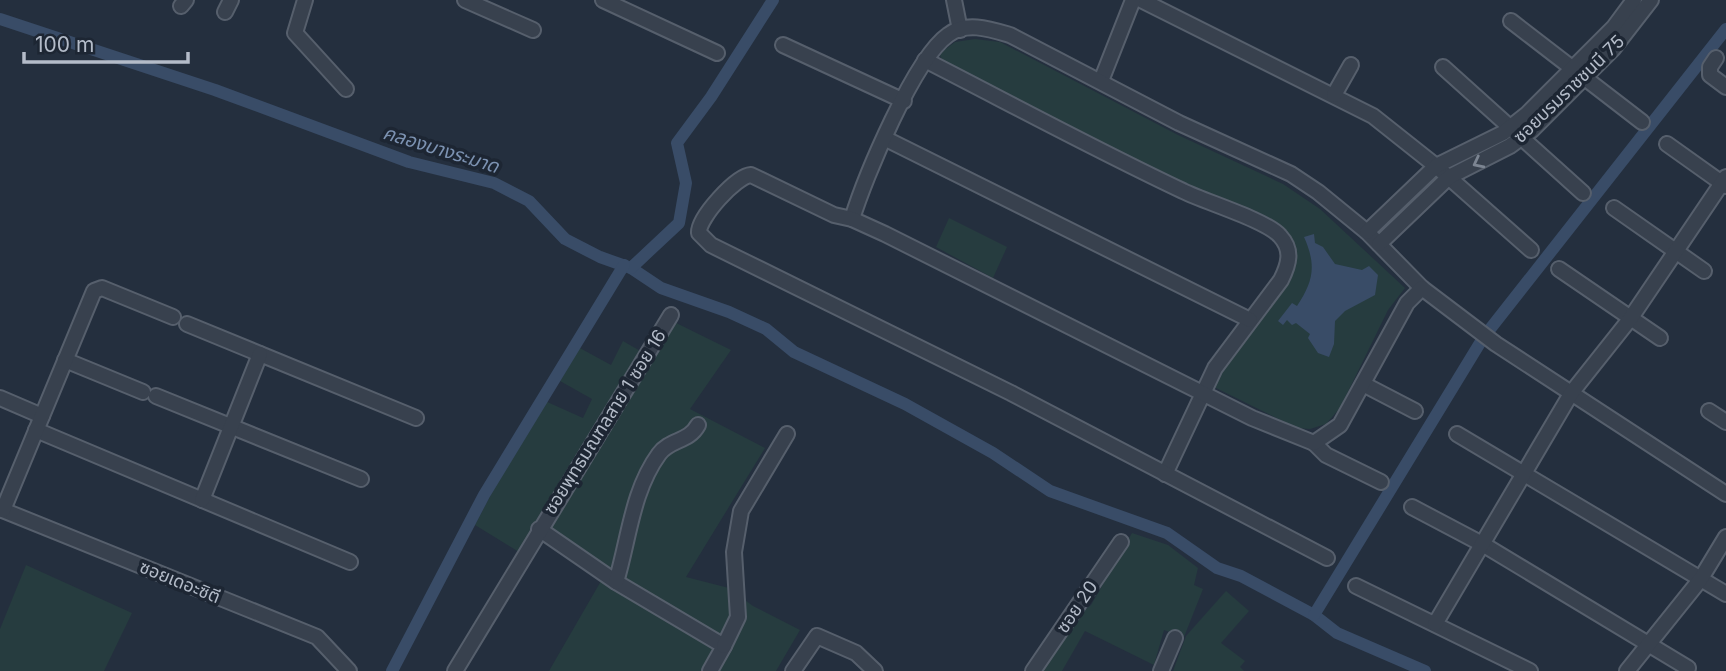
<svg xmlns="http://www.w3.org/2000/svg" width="1726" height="671" font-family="Inter,'Noto Sans Thai',sans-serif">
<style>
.green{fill:#263c3f}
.water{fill:#394c67}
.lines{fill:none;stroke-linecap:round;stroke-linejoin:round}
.canal{stroke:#394c67;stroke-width:12}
.minor-casing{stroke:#565f6c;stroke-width:18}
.minor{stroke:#38414e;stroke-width:14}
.oneway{stroke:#7c8592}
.labels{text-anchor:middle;stroke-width:7;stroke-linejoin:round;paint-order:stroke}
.street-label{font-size:18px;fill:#b4bcc9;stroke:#1d2633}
.water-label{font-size:19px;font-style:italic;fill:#7c92b1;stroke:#1d2633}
</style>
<rect width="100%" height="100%" fill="#242f3e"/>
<g class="green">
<path d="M975,39l25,3 178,93 105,49 37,25 85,79 -17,22 -48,98 -14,16 -16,5 -13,-1 -85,-42 20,-34 60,-77 3,-15 -2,-16 -347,-178 -7,-12 16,-12z"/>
<path d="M949,218l58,29 -14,31 -57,-31z"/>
<path d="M662,316l69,34 -41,59 75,39 -79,129 43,11 24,18 47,24 -24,41h-227l52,-90 113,69 8,-9 -185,-117 -18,28 -44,-27 45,-86 25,-38 38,17 9,-19 -32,-18 18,-34 33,18 12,-24 19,11z"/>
<path d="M1132,533l36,12 30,23 -4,17 9,4 -19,48 -20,-7 -10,35 -69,-34 -23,40h-23l36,-53 16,-13z"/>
<path d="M26,565l106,48 -28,58h-104v-42z"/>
<path d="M1226,591l23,20 -28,32 24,18 -5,6 4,4h-71l13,-35z"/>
</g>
<path class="water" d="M1314,234l1,9 8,4 12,17 27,6 7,-4 9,9 -3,20 -30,16 -10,10 -1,23 -5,13 -11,-4 -10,-15 2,-4 -14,-11 -4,2 -5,-5 -4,5 -5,-4 14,-18 5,3c16,-24 20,-40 7,-69z"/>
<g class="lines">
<g class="canal">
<path d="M0,19l215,71 194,72 85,21 35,18 36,38 35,18 31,11 30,20 68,24 37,17 28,23 111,52 88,49 57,38 117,42 50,35 24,8 73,39 23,18 88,38"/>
<path d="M631,268l48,-45 7,-40 -9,-40 34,-46 62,-97"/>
<path d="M1314,615l169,-277 243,-309"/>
<path d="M392,671l92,-176 140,-230"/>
</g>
<g class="minor-casing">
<g id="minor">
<path d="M305,0l-10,33 51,56"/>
<path d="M465,0l68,30"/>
<path d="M603,0l114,53"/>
<path d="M954,0l6,30"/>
<path d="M1141,0l232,116 63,50 95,84"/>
<path d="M181,6l5,-6"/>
<path d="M225,12l6,-12"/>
<path d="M1511,21l131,101"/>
<path d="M783,45l121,56"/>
<path d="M1716,58l-6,9v8l16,12"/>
<path d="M925,60c86,44 171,90 258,131 22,11 83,29 97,45 13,14 9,28 1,44l-66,88 -50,106"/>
<path d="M1443,67l140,126"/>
<path d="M1101,81l32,-81"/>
<path d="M1334,95l17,-30"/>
<path d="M886,139l364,181"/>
<path d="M1667,144l59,42"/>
<path d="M1614,208l90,63"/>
<path d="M852,219c13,-42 62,-160 96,-184 18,-14 42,-6 62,0l169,88 112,51 27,18 49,40 55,56"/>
<path d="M1367,232l69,-66 67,-33 24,-19 87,-87 20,-27"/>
<path d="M1379,244l70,-67 61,-31 22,-16 81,-81 38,-49"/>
<path d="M1559,269l101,69"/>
<path d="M187,324l229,94"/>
<path d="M65,360l78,32"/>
<path d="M1363,384l52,27"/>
<path d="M156,396l205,83"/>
<path d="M0,398l42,18"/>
<path d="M1709,411l17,11"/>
<path d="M36,430l314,132"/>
<path d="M1457,434l269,160"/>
<path d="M1314,443l12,12 55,27"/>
<path d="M202,500l58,-146"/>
<path d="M1412,507l72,38 204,123"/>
<path d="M0,509l317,128 32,34"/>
<path d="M3,510l91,-219 8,-3 71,29"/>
<path d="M539,529l77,53 108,64 -14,25"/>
<path d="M1327,558l-316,-165 -300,-148 -12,-12c-1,-15 37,-57 52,-58l83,40 18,4 33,15 367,184 62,25 26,-18 67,-122 15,-15 74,56 230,150"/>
<path d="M616,582c13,-43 16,-91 43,-128 11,-15 30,-12 39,-29"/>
<path d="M1356,586l174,85"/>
<path d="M1435,624l137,-232 58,-73 96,-142"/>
<path d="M724,646l14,-29 -4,-65 7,-41 46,-77"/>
<path d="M455,671l216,-356"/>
<path d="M793,671l24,-35 39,17 19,18"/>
<path d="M1033,671l88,-129"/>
<path d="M1161,671l14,-33"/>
<path d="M1627,671l73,-91 26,-43"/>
</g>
</g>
<use href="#minor" class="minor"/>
</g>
<defs><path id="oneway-chevron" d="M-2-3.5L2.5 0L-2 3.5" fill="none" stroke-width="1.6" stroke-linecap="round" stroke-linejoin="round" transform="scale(1.75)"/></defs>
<use class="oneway" href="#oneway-chevron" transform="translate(1478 163) rotate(153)"/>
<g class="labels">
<g class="street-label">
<text transform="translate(1569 89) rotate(-44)" y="6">ซอยบรมราชชนนี 75</text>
<text transform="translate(605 422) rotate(-58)" y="6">ซอยพุทธมณฑลสาย 1 ซอย 16</text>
<text transform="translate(180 582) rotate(22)" y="6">ซอยเดอะซิตี</text>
<text transform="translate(1077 607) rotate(-56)" y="6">ซอย 20</text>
</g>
<g class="water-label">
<text transform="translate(441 149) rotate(17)" y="7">คลองบางระมาด</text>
</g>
</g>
<path d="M24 52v10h164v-10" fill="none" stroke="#b4bcc9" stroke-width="3.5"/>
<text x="35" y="52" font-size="21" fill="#b4bcc9" stroke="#1d2633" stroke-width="5" paint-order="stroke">100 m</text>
</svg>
